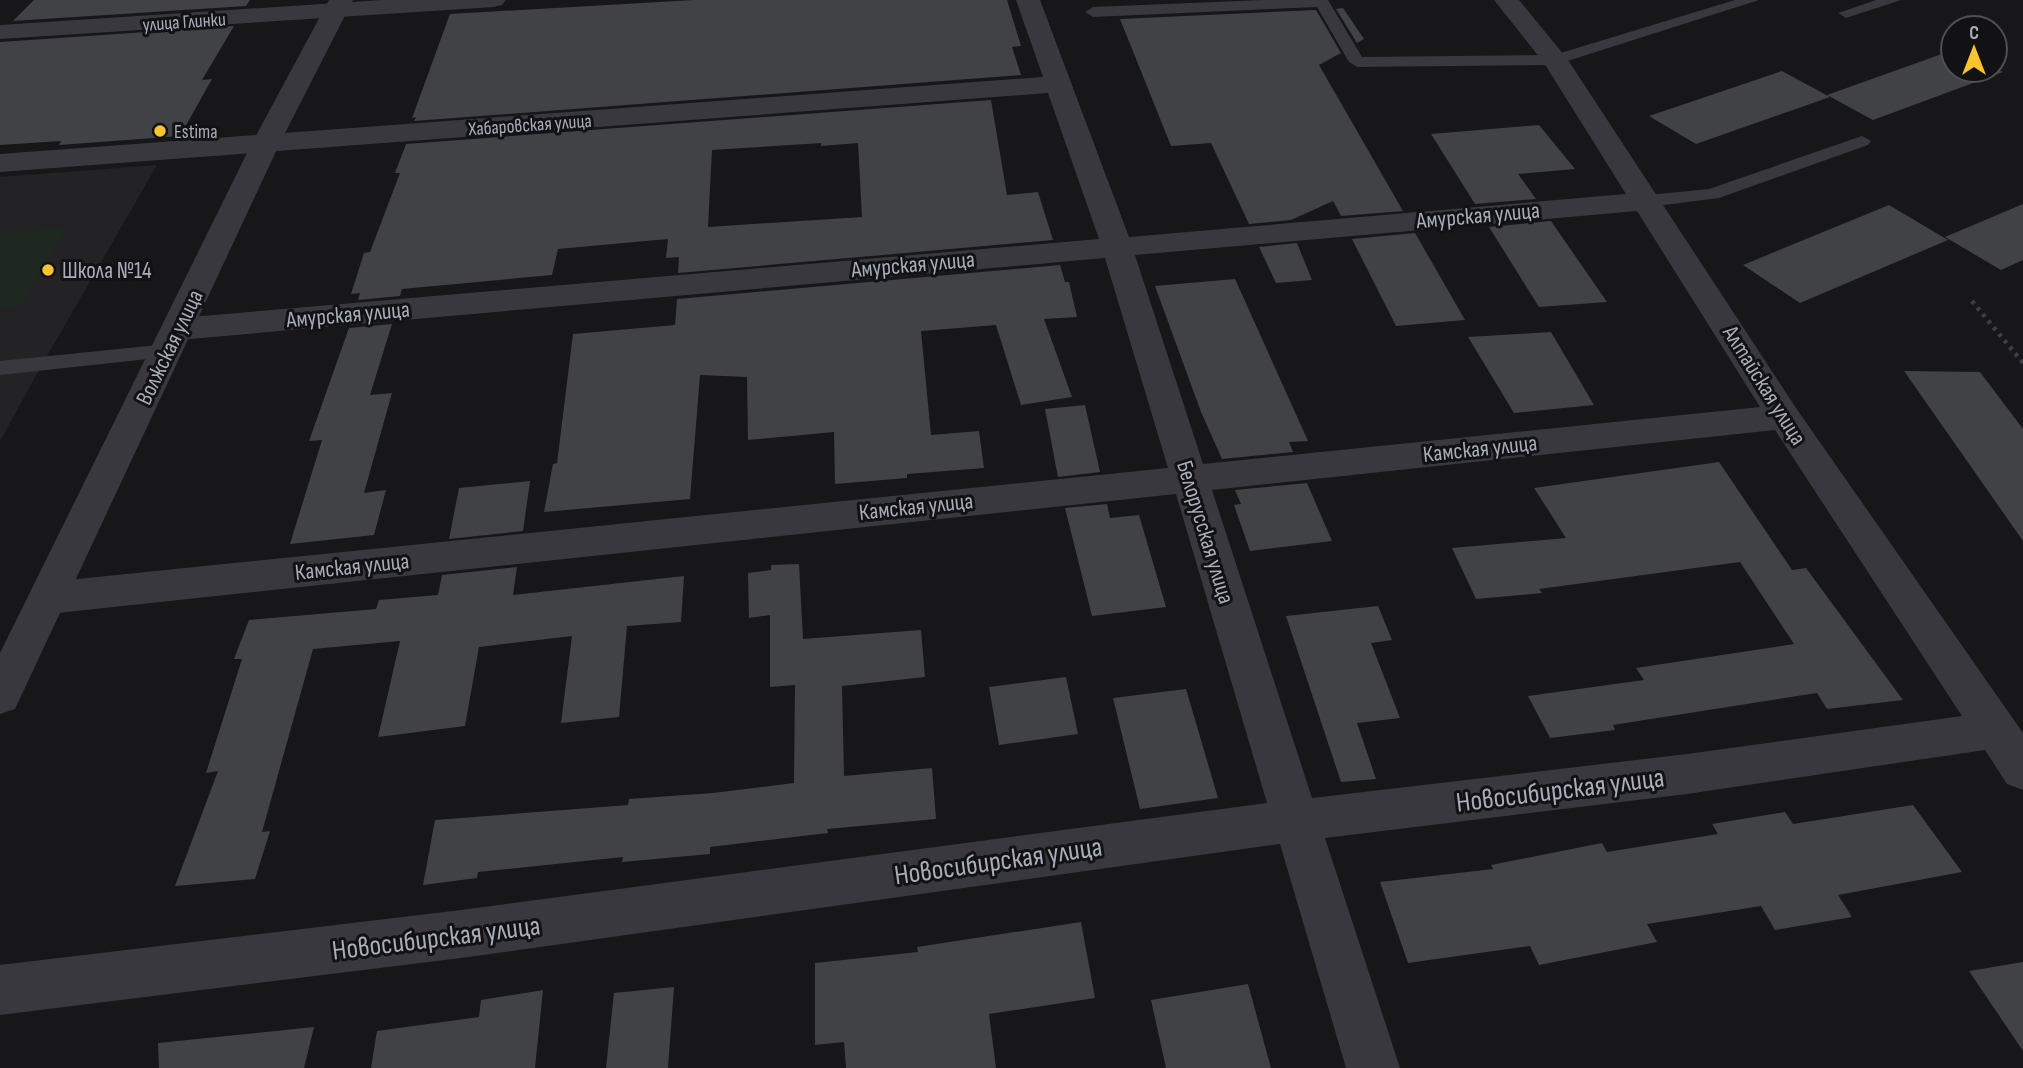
<svg xmlns="http://www.w3.org/2000/svg" width="2023" height="1068" font-family="'Sofia Sans Condensed',sans-serif">
<style>
.built{fill:#232326}
.green{fill:#1f2820}
.building{fill:#414246;fill-rule:evenodd}
.lines{fill:none;stroke-linecap:round;stroke-linejoin:round}
.path{stroke:#3e3f46;stroke-width:4.5;stroke-dasharray:3.5 5;stroke-linecap:butt}
.service{fill:#38383e;fill-rule:evenodd}
.minor{fill:#38383e;fill-rule:evenodd}
.tertiary{fill:#38383e;fill-rule:evenodd}
.poi-dot{fill:#fbc32d;stroke:#121214;stroke-width:2.5}
.labels{text-anchor:middle;stroke-width:6;stroke-linejoin:round;paint-order:stroke}
.far-street-label{font-size:19px;fill:#a8adba;stroke:#121214}
.far-poi-label{font-size:19px;fill:#a8adba;stroke:#121214;text-anchor:start}
.street-label{font-size:23px;fill:#a8adba;stroke:#121214}
.poi-label{font-size:23px;fill:#a8adba;stroke:#121214;text-anchor:start}
.near-street-label{font-size:28px;fill:#a8adba;stroke:#121214}
</style>
<rect width="100%" height="100%" fill="#171719"/>
<path class="built" d="M157,165l-114,198 -43,78v-264z"/>
<path class="green" d="M67,227l-47,79 -20,2v-75z"/>
<g class="building">
<path d="M34,0h216l-4,6 -233,15z"/>
<path d="M694,0h313l14,46 -9,1 9,28 -607,46 2,-4 -4,1 38,-104z"/>
<path d="M1343,8l21,31 -7,4 -21,-34z"/>
<path d="M1316,10l25,43 -22,12 84,146 -62,5 -8,-15 -42,19 -42,4 -38,-81 -40,3 -51,-127z"/>
<path d="M234,26l-32,54 10,-1 -32,57 -121,9 2,-4 -61,4v-103z"/>
<path d="M1953,50v20l42,-2 8,4 -130,48 -46,-25z"/>
<path d="M1782,71l48,26 -134,47 -47,-28z"/>
<path d="M991,100l16,95 31,-3 15,48 -375,33 1,-16 -13,1 2,-19 -110,10 -6,26 -150,14 -2,7 -42,4 2,-7 -9,1 13,-41 6,-1 30,-79h-5l11,-29zM821,143v3l37,-3 4,74 -154,10 4,-77z"/>
<path d="M1539,125l36,44 -57,5 18,25 -61,5 -44,-70z"/>
<path d="M2023,204v56l-22,10 -56,-33z"/>
<path d="M1889,205l59,35 -148,63 -57,-38z"/>
<path d="M1551,221l56,81 -68,5 -50,-80z"/>
<path d="M1415,233l50,87 -69,6 -44,-87z"/>
<path d="M1297,243l15,37 -36,3 -17,-36z"/>
<path d="M1060,265l5,17h4l8,35 -33,2 28,78 -51,8 -25,-80 -75,6 10,104 48,-4 5,37 -77,6v4l-72,6 -1,-52 -86,8 -1,-63 -47,-2 -10,124 -146,13 9,-48 4,-1 16,-129 102,-9 2,-26z"/>
<path d="M1235,279l73,162 -19,1 4,10 -71,7 -21,-47 -46,-126z"/>
<path d="M392,324l-22,71 22,-2 -28,100 22,-3 -12,45 -84,9 32,-104 -13,1 40,-113z"/>
<path d="M1551,332l43,73 -80,8 -46,-76z"/>
<path d="M1904,371l76,1 43,57v112z"/>
<path d="M1085,405l15,67 -42,5 -13,-68z"/>
<path d="M1719,462l73,108 14,-2 97,132 -76,9 -10,-16 -204,32 2,5 -65,8 -22,-42 116,-16 -8,-12 158,-24 -54,-82 -201,27 3,4 -66,6 -24,-51 114,-10 -32,-50z"/>
<path d="M530,481l-7,50 -74,8 10,-51z"/>
<path d="M1307,483l25,58 -82,10 -16,-46 7,-1 -6,-14z"/>
<path d="M1107,504l3,14 29,-3 27,92 -74,9 -27,-108z"/>
<path d="M799,564l4,75 118,-9 4,47 -83,9 2,90 88,-8 4,51 -109,10 1,4 -118,14v7l-88,8 1,-5 -145,15 -1,6 -54,7 12,-65 193,-15 1,-6 84,-6 81,-10 1,-98 -25,2v-72l-21,3 -1,-45 23,-3v-5z"/>
<path d="M517,567l-4,28 171,-19 -3,46 -54,4 -8,91 -58,6 11,-87 -93,11 -14,79 -87,11 22,-96 -87,8 -51,183 8,-1 -15,48 -80,7 43,-115 -12,2 36,-114h-8l15,-39 127,-11 3,-9 59,-5 4,-20z"/>
<path d="M1378,606l14,34 -21,3 29,75 -43,5 19,56 -35,3 -55,-166z"/>
<path d="M1066,677l12,57 -79,11 -10,-58z"/>
<path d="M1186,689l32,109 -78,11 -27,-111z"/>
<path d="M1913,805l49,67 -124,23 14,22 -77,13 -14,-24 -114,18 10,18 -118,23 -9,-19 -122,17 -28,-81 113,-13 -2,-4 111,-22 5,9 111,-18 -6,-10 73,-12 8,12z"/>
<path d="M1081,922l14,76 -106,16 7,54h-150l-2,-26 -29,3v-82l103,-11 -1,-5z"/>
<path d="M2023,962v89l-54,-80z"/>
<path d="M1248,984l23,84h-105l-15,-68z"/>
<path d="M674,987l-6,81h-62l8,-75z"/>
<path d="M543,990l-8,78h-164l6,-37 102,-14 2,-17z"/>
<path d="M314,1027l-10,41h-145l-1,-25z"/>
</g>
<g class="lines">
<path class="path" d="M1972,301l51,62"/>
<g class="service">
<path d="M1263,0h65l34,57 192,-2 181,-55h24l-204,65 -198,2 -8,-5 -32,-55 -224,10 -8,-5 8,-5z"/>
<path d="M1876,0h25l-55,18 -8,-5z"/>
<path d="M1862,136l9,5 -3,4 -149,53 -71,9 -9,-6 9,-6 61,-6z"/>
<path d="M168,344l8,2 3,5 -3,5 -176,19v-14z"/>
</g>
<g class="minor">
<path d="M382,0h124l-4,5 -8,2 -494,32v-14z"/>
<path d="M1016,0h24l89,237 497,-43 -82,-131 -50,-63h25l49,60 228,348 227,325v57l-16,-6 -22,-34 -298,44 -362,44 75,230h-54l-66,-224 -819,114 -461,57v-50l461,-55 806,-107 -91,-309 -1128,120 -14,-5 -6,-11 6,-11 14,-5 1120,-114 -63,-210 -926,82 -12,-4 -4,-7 4,-7 12,-4 920,-79 -51,-146 -1048,79v-18l1043,-77zM1637,211l123,196 -557,57 -68,-209zM1775,430l187,286 -275,38 -375,44 -100,-308z"/>
</g>
<path class="tertiary" d="M329,0h24l-73,143 -265,566 -15,5v-61l252,-510z"/>
</g>
<g class="poi-dot">
<circle cx="160" cy="131" r="7"/>
<circle cx="48" cy="270" r="7"/>
</g>
<g class="labels">
<g class="far-street-label">
<text transform="translate(184 21) rotate(-4)" y="7">улица Глинки</text>
<text transform="translate(530 124) rotate(-4)" y="7">Хабаровская улица</text>
</g>
<g class="far-poi-label">
<text x="174" y="138">Estima</text>
</g>
<g class="street-label">
<text transform="translate(1478 215) rotate(-5)" y="8">Амурская улица</text>
<text transform="translate(913 264) rotate(-5)" y="8">Амурская улица</text>
<text transform="translate(348 314) rotate(-5)" y="8">Амурская улица</text>
<text transform="translate(169 347) rotate(-64)" y="8">Волжская улица</text>
<text transform="translate(1765 385) rotate(58)" y="8">Алтайская улица</text>
<text transform="translate(1480 448) rotate(-6)" y="8">Камская улица</text>
<text transform="translate(916 506) rotate(-6)" y="8">Камская улица</text>
<text transform="translate(1206 532) rotate(73)" y="8">Белорусская улица</text>
<text transform="translate(352 566) rotate(-6)" y="8">Камская улица</text>
</g>
<g class="poi-label">
<text x="62" y="278">Школа №14</text>
</g>
<g class="near-street-label">
<text transform="translate(1560 789) rotate(-7)" y="10">Новосибирская улица</text>
<text transform="translate(998 860) rotate(-8)" y="10">Новосибирская улица</text>
<text transform="translate(436 937) rotate(-7)" y="10">Новосибирская улица</text>
</g>
</g>
<g transform="translate(1974 49)"><circle r="33" fill="#121214" stroke="#4e5056" stroke-width="2"/>
<path d="M0-5L12 26L0 18L-12 26Z" fill="#fbc32d"/>
<text y="-10" font-size="19" font-weight="bold" text-anchor="middle" fill="#a8adba">С</text>
</g>
</svg>
